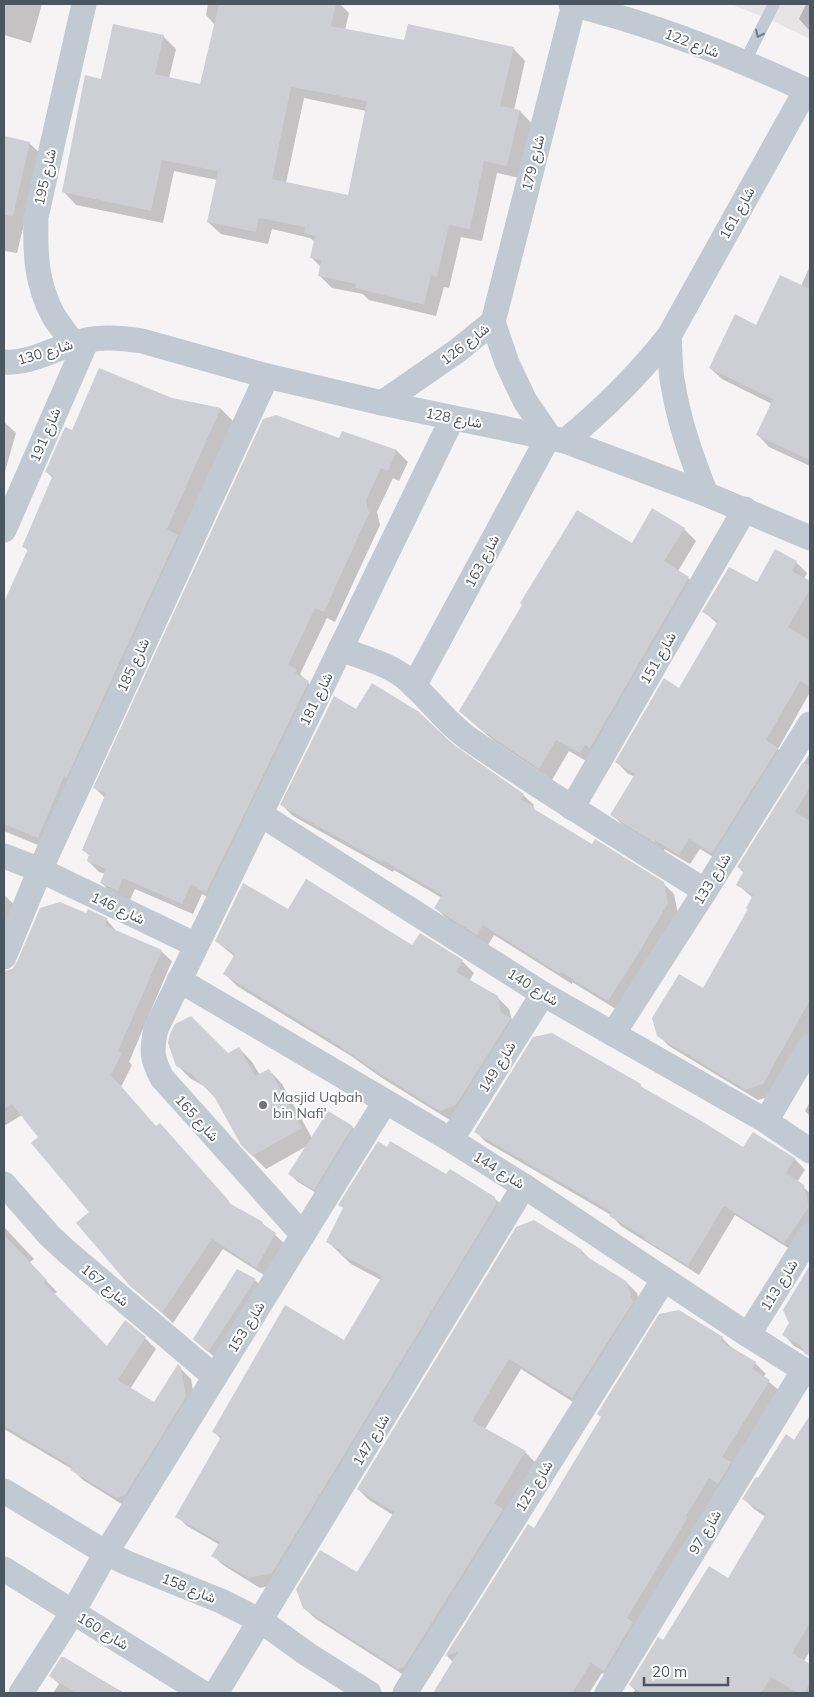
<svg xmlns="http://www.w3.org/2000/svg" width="814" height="1697" font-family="Mulish,Vazirmatn,sans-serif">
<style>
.education{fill:#e6e4e5}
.shadow{fill:#0003;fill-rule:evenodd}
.building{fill:#cdcfd5;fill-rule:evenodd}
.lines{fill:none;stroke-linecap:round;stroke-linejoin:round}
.service{stroke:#c1cad2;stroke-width:12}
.minor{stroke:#c1cad2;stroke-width:25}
.oneway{stroke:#6e7983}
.worship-dot{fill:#6b7280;stroke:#fff;stroke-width:2}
.labels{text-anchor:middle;stroke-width:4;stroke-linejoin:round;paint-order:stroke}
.street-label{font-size:14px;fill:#4a5661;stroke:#fff}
.worship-label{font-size:14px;fill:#5b616d;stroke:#fff;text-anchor:start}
</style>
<rect width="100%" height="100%" fill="#f5f3f3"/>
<path class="education" d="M731,4h79v35l-44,-21z"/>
<g class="shadow">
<path d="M4,4h38l-11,39 -27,-8z"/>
<path d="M208,4h132l9,9 -4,17 60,11 108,7 12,13 -11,49 6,1 12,13 -12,54 -23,-5 -15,68 -21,-4 -12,51 -5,-1 -8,29 -67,-16 -6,-6 -31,-6 -13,-13 2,-8 -10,-10 4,-15 -5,-4 -38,-9 -4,15 -47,-10 -13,-12 9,-42 -43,-9 -11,52 -87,-18 -12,-13 38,-112 61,-44 13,13 -7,29 32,7 14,-60 -9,-10zM304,98l62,13 -17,86 -63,-14z"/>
<path d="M806,4h4v27l-11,-12z"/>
<path d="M6,138l23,5 12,11 -24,99 -12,-2 -1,4v-107z"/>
<path d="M810,266v200l-41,-19 -11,-12 14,-31 -50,-25 -12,-11 91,-82z"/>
<path d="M172,399l49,10 12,12 -183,429 -46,-19v-226l24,-54 -4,-5 29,-68 -6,-6 26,-40z"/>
<path d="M4,422l12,11 -12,42z"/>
<path d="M343,433l54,18 11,11 -9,19 -6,-3 -16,34 3,13 -45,97 -8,-4 -27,56 19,20 -101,209 -16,-9 -9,20 -58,-25 -6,13 -17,-8 -11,-12 4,-8 -6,-2 -11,-11 2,-5 -7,-6 22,-52 -10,-10z"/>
<path d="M684,529l12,12 -18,30 10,7 13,12 -108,175 -24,-14 -17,29 -58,-39 -34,-30 172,-166z"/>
<path d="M796,562l11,11 -3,6 6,4v109l-32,57 10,10 -65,104 -23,-14 -10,15 -26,-15 1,3 -42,-27 -11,-10 23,-38 -8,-4 -10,-11 62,-73 39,-65 -14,-12z"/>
<path d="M356,711l97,35 70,49 11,10 -1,3 5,5 55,33 70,37 11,11 4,20 -59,97 -47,-29v2l-78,-49 -6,10 -41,-26 -11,-11 6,-10 -48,-28 -1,2 -100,-56 -11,-11z"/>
<path d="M810,753v296l-36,46 -16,5 -89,-54 -11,-11 45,-46 46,-79 4,-12 -15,-13 6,-12 -6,-6z"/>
<path d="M4,895l14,13 -14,18z"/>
<path d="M288,910l174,51 12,12 -5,8 28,16 12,12 3,11 10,11 -69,91 -71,-44 -31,-22 -114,-70 -12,-12 10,-17 -19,-16z"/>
<path d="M87,915l19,4 11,13 44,19 11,10 -43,101 3,3 -11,22 35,40 14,8 64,73 28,15 24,22 -19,32 -44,-28 -50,74 -42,-38 -40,-73 -51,-75 -18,-22 -18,11v-146l7,3z"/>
<path d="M239,1048l13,14 8,13 9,-5 13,14 30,54 16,-26 24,15 9,8 -38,62 -25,-15 -8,-8 17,-28 -41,23 -13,-13 -37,-59 -10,-10 -15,-8 -14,-14 51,-11z"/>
<path d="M640,1085l7,7 96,57 10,-16 42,26 10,11 -8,12 13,11v43l-12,18 -63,-39 -36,60 -78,-49 -10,-11 -125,-73 -10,-10z"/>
<path d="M810,1102v14l-5,-5z"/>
<path d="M447,1176l47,22 11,10 -223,375 -22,5 -37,-23 -10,-9 7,-11 -33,-19 -10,-10 45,-76 -9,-9 132,-90 36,-61 -30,-16 -23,-22z"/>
<path d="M534,1221l48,30 8,8 36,23 11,11 6,21 -59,95 -63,-40 -36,60 40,23 11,11 -126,216 -94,-60 -12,-11 54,-34 35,-59 -24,-15 -11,-11z"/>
<path d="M4,1227l30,32 -5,4 28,29 -3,2 53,54 38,-10 11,11 -26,40 24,15 24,-38 13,13 5,29 -68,100 -45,-28 -11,-11 -68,-40z"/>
<path d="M810,1266v89l-16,-9 -10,-11 7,-12 -7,-13z"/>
<path d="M255,1280l9,9 -46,71 -24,-21z"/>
<path d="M722,1338l11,11 22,14 11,11 -3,3 17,14 -165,290 -13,-8 -13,20h-153l-1,-1 18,-30 -6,-6 81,-130 6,3z"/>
<path d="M804,1427l6,4v220l-6,10 6,4v28h-177l2,-3 -5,-5 34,-44 65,-61 37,-63 -12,-8 -10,-10 15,-19 35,-39z"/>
<path d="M64,1658l60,35h-71l6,-9 -8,-8z"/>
</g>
<g class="building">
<path d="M219,4h117l-5,22 73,14 4,-16 106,23 -14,59 20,4 -13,56 -23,-5 -14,68 -21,-4 -12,52 -6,-2 -7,30 -69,-17 1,-4 -38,-8 3,-16 -11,-2 5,-22 -11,-3 1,-6 -46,-9 -3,14 -49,-10 11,-51 -56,-11 -11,51 -89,-19 23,-117 16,4 12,-55 51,11 -9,39 45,10zM291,87l76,14 -19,94 -76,-16z"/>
<path d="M4,136l26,6 -17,74 -9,-1z"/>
<path d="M780,275l30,14v171l-54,-25 17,-36 -64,-31 26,-54 21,11z"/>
<path d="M99,368l73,30 49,10 -54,121 11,6 -111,242 -3,-1 -26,62 -34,-14v-222l24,-53 -6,-2 31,-72 -8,-3 20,-45 7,3z"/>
<path d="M276,415l63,23 3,-7 55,19 -9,21 -7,-3 -15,32 3,13 -45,99 -9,-4 -27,57 9,4 -2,4 14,8 -103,212 -15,-9 -9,20 -59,-26 -5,13 -18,-8 6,-14 -19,-8 2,-7 -7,-4 24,-57 -13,-5 170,-369z"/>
<path d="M652,508l33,20 -21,33 25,16 -99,171 -5,-3 -5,8 -24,-13 -17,29 -59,-40 -21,-18 63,-106 -2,-2 57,-93 55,33z"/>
<path d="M775,549l22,12 -5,10 18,10v8l-22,38 22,13v47l-10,-6 -34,59 12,8 -66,105 -23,-14 -10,16 -24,-15v3l-45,-28 25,-41 -20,-12 49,-84 15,10 39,-67 -16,-9 27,-45 28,15z"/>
<path d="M372,683l47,29 35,33 70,49 -3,5 14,9 -1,1 58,35 3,-5 69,43 4,21 -27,46 -33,52 -47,-29 -1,2 -77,-49 -6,10 -43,-27 8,-13 -59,-35 -1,2 -102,-57 54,-109 22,13z"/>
<path d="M803,762l7,4v21l-15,25 15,9v179l-47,84 -17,6 -89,-54 -5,-18 27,-44 24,14 45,-79 -2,-1 7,-13 -17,-10 8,-14 -7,-4z"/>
<path d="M306,879l106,66 8,-12 43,27 -7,12 42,24 3,16 10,6 -55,87 -16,6 -72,-45 -31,-22 -114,-70 12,-20 -20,-13 28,-58 45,26z"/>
<path d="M60,902l26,11 2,-4 19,9 -1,8 56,24 -44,101 4,2 -11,22 45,51 4,-3 69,78 -2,1 36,20 -1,2 14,9 -20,35 -44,-29 -50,74 -32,-27 -54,-63 13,-11 -58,-69 7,-6 -26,-33 -8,5v-138l8,-2 5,-7 23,-54z"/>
<path d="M191,1016l37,37 11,-6 16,29 14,-7 33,59 -50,28 -11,-11 -26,-47 -22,-23 -17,-9 -8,-23 2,-9 5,-10z"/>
<path d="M552,1033l89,51 -1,2 58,33 45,28 10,-15 42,26 -9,15 18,12 5,22 -25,36 -60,-37 -36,60 -44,-27 1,-2 -36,-21 3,-4 -138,-80 59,-95z"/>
<path d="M328,1111l25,15 -39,64 -26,-16z"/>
<path d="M378,1141l9,6 3,-6 56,33 4,-5 45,28 1,8 -224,368 -23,5 -38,-22 9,-14 -45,-25 46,-80 -9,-5 73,-127 59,35 38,-64 -42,-22 2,-3 -16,-9 17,-34 -5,-3z"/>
<path d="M534,1220l48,30 -1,3 45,28 7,21 -61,96 -63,-39 -37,62 54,30 -32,52 9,6 -99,158 -6,2 -95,-61 -7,-19 24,-39 37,22 37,-60 -37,-23 159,-262z"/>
<path d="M4,1235l43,45 -3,3 63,63 18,-26 21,17 -28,43 36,22 24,-38 3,3 5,30 -61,98 -8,3 -47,-28 2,-4 -68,-40z"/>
<path d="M810,1265v92l-6,-4 -3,-7 -19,-11 7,-12 -6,-13z"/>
<path d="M237,1269l19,10 -48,73 -15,-13z"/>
<path d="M679,1310l44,27 -2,4 35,21 -4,7 18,11 -48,77 9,5 -13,22 -9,-6 -23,38 2,1 -61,101 6,4 -29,49 -13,-8 -19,30h-139l25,-41 -13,4 83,-132 6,4 67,-111 -4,-3 62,-100z"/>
<path d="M810,1415v208l-18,30 18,11v19l-6,10h-6l-27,-16 -10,16h-118l-14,-8 29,-48 5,3 46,-74 19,12 38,-64 -24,-15 14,-22 2,1 28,-44 8,6z"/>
<path d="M61,1657h3l59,36h-47l-27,-17z"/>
</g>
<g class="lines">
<path class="service" d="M744,63l30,-59"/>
<g class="minor">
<path d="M571,4c82,20 163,52 239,88"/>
<path d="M493,322l81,-318"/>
<path d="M669,336c1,14 1,29 3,43 6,40 19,77 34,115"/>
<path d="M73,344c-6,-10 -14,-19 -20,-29 -17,-32 -18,-62 -17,-98l48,-213"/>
<path d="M4,362c29,2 55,-17 83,-22 18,-4 37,-2 55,1l125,35 115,27 183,38 141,53 104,44"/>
<path d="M382,403l75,-52 36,-29"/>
<path d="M565,441c39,-32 73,-66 104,-105l137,-246"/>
<path d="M4,530l83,-190"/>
<path d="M340,649c21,8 45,14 63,27 25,20 42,47 69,65 76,53 155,101 233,150"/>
<path d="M414,686l135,-250 -24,-35 -18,-38 -14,-41"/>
<path d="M572,808l173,-299"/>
<path d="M260,814l283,180 223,127 44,30"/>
<path d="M4,856l36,14 156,75"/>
<path d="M4,957l36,-87 227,-494"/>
<path d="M179,980l272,160 73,46 224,149 62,39"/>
<path d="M613,1034l92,-143 105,-167"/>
<path d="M766,1121l44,-75"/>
<path d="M451,1140l92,-146"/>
<path d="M4,1184l45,51 17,16 149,126"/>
<path d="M303,1235l-141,-157c-10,-19 -11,-27 -6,-49l296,-610"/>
<path d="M748,1335l62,-99"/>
<path d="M4,1491l102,62 21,10 94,38 40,20 46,33 62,39"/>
<path d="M4,1569l199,124"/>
<path d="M21,1693l52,-81 33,-59 279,-451"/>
<path d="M216,1693l308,-507"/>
<path d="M405,1693l259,-414"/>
<path d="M607,1693l197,-323"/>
</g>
</g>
<defs><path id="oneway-chevron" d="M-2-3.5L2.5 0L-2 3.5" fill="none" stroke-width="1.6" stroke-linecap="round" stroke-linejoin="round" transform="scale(1.25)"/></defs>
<use class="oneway" href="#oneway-chevron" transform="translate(759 34) rotate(116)"/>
<circle class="worship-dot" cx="263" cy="1105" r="5"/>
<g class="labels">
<g class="street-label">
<text transform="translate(692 43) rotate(21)" y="5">شارع 122</text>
<text transform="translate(533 163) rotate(-76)" y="5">شارع 179</text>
<text transform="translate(45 177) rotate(-77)" y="5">شارع 195</text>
<text transform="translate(737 213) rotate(-61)" y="5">شارع 161</text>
<text transform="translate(465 344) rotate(-38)" y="5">شارع 126</text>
<text transform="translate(45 352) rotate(-17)" y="5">شارع 130</text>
<text transform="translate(454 418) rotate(11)" y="5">شارع 128</text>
<text transform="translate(45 435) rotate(-67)" y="5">شارع 191</text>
<text transform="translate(482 561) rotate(-62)" y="5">شارع 163</text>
<text transform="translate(658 658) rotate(-60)" y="5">شارع 151</text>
<text transform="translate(133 665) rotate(-65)" y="5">شارع 185</text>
<text transform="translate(316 699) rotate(-64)" y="5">شارع 181</text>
<text transform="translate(712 879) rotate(-58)" y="5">شارع 133</text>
<text transform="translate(118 908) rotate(25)" y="5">شارع 146</text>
<text transform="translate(533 987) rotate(32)" y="5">شارع 140</text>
<text transform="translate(497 1067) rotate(-58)" y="5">شارع 149</text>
<text transform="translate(197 1118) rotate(48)" y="5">شارع 165</text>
<text transform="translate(499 1170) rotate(32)" y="5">شارع 144</text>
<text transform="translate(105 1285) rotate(40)" y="5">شارع 167</text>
<text transform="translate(779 1285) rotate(-58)" y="5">شارع 113</text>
<text transform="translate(246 1327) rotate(-58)" y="5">شارع 153</text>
<text transform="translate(371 1440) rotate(-59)" y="5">شارع 147</text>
<text transform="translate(534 1486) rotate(-58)" y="5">شارع 125</text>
<text transform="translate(705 1532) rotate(-59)" y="5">شارع 97</text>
<text transform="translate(189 1588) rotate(22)" y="5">شارع 158</text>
<text transform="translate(103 1631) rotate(32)" y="5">شارع 160</text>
</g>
<g class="worship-label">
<text x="273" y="1102">Masjid Uqbah<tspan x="273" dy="16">bin Nafi'</tspan></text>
</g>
</g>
<rect width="814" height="1697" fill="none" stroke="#4a5661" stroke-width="10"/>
<path d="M644 1677v8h84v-8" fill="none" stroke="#4a5661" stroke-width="2.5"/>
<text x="652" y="1677" font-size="15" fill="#4a5661" stroke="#ffffff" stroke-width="4" paint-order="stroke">20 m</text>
</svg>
